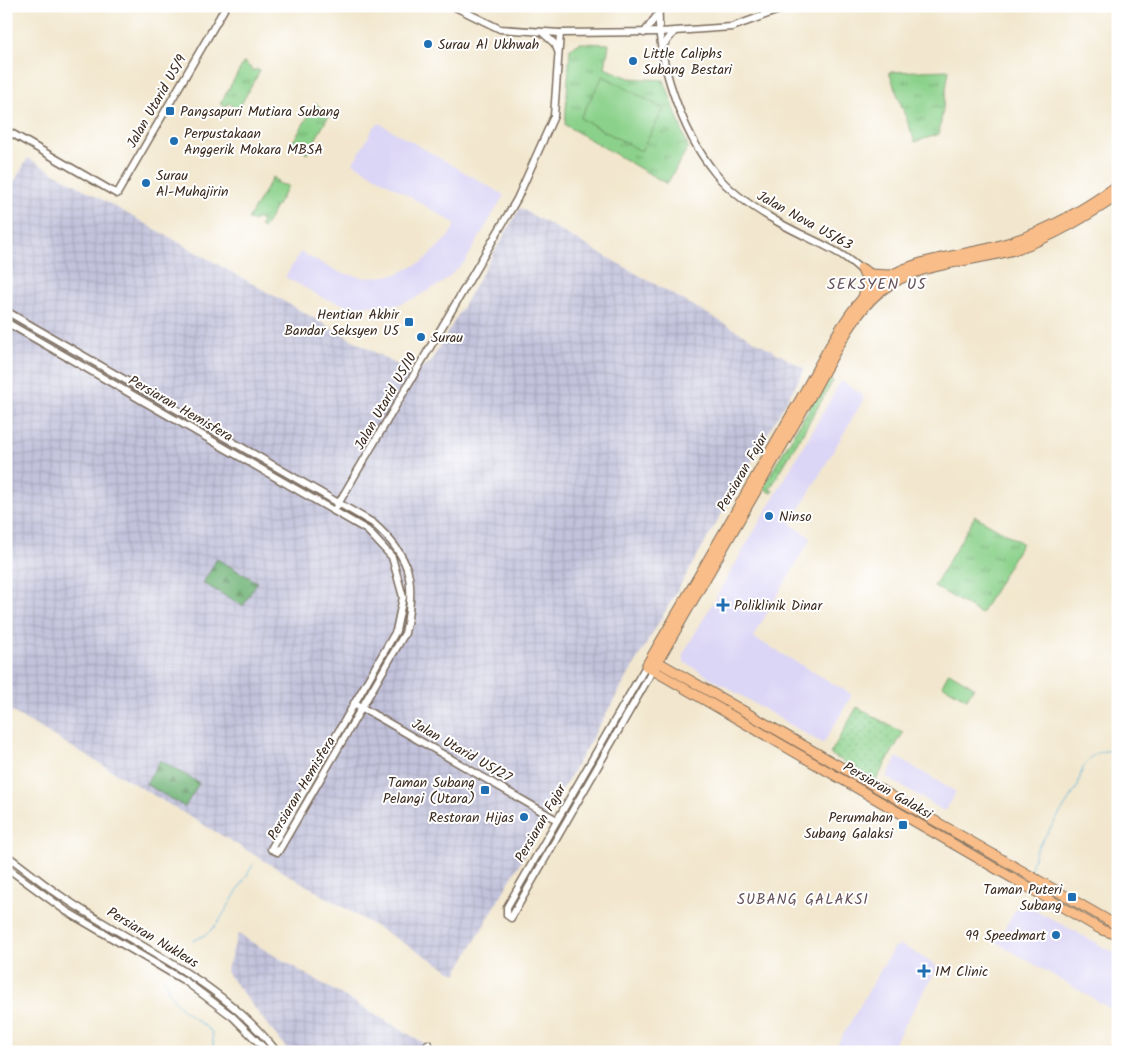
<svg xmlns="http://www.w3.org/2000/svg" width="1124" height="1058" font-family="Kalam,sans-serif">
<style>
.built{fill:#dcd6f6}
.industrial{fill:url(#industrial-grid)}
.grass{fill:url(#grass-dots);stroke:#637e54}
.forest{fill:url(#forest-firs);stroke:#566e4a}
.park{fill:url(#park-tufts);stroke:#637e54}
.pitch{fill:#8bd18b;stroke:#637e54}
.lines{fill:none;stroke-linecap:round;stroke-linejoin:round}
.stream{stroke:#63b7df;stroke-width:1}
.minor-casing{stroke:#7b6c5c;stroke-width:9}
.major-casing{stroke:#7b6c5c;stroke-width:11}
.minor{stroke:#fff;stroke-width:6}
.major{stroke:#f8bd89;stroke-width:9}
.poi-dot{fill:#1f6fb2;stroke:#fff;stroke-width:2}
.labels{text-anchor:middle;stroke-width:4;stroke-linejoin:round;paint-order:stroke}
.poi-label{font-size:14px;fill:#3b2a1e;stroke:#fff;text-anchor:start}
.street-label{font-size:14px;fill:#3b2a1e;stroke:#fff}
.neighbourhood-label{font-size:15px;letter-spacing:1px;fill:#66545a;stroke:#fff}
.quarter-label{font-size:16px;letter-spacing:1px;fill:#66545a;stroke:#fff}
</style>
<defs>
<pattern id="industrial-grid" width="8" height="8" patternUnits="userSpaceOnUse" patternTransform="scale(1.25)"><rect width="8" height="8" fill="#c2c2dc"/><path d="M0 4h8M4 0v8" fill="none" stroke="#a8a7bc"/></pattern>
<pattern id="grass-dots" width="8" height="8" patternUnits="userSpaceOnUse" patternTransform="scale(1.25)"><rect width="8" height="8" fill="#8bd18b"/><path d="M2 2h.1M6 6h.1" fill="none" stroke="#73aa71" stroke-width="1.8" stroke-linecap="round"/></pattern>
<pattern id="forest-firs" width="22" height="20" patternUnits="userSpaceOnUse" patternTransform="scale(1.25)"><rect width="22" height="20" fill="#70b377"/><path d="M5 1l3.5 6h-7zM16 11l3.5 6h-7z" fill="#5d9261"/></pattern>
<pattern id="park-tufts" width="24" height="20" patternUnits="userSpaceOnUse" patternTransform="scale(1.25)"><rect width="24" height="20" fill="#8bd18b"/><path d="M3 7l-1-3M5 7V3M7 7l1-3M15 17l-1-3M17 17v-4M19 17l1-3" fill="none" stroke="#73aa71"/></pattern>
</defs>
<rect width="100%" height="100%" fill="#fff"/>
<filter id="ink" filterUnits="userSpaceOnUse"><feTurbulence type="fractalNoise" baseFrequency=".02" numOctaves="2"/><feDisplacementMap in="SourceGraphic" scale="10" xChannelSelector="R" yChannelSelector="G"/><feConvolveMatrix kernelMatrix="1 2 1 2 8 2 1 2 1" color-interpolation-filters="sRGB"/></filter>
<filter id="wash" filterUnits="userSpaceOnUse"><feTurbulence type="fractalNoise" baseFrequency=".0096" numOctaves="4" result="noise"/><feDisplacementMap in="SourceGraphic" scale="20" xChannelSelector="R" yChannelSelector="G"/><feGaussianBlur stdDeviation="1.12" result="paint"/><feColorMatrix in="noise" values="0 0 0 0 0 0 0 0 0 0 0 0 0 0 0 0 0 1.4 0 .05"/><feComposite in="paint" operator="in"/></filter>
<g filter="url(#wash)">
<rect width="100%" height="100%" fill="#f2e7ce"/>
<g class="built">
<path d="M379,123l125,72 -39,67 -23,21 -29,16 -16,6 -47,1 -25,-7 -40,-22 15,-25 41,21 26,5 18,-2 12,-2 25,-12 26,-25 8,-13 -103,-61 21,-36z"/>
<path d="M841,381l21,13 1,6 -72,124 20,14 -58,99 98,57v3l-28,47 -139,-82 -1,-8z"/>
<path d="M897,757l59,35 -11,18 -1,1 -58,-34z"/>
<path d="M1025,904l93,51v58l-122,-71 22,-36z"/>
<path d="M901,945l34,19 2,5 -48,83h-56l61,-105z"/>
</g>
<g class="industrial">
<path d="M28,158l382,214 20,-9 90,-155 285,161 -349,605 -450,-266v-512z"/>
<path d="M238,934l201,118h-159l6,-4 -60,-76z"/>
</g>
<g class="grass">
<path d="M827,378l6,3 -63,108 3,2 -1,2 -10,-5z"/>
<path d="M857,707l46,26 -27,47 -46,-26z"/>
</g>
<g class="forest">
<path d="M217,559l40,23 -14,24 -40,-23z"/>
<path d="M160,760l39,23 -14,24 -39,-23z"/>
</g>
<g class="park">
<path d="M580,43l29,1 -4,24 24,10 35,2 24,67 -21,37 -102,-59 5,-76z"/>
<path d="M244,62l10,9 2,-2 4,2 -24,42 -5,-3 2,-4 -5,-3 -3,4 -5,-3z"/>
<path d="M949,70l-10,64 -24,8 -26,-70z"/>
<path d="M316,103l9,9 2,-2 4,2 -24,42 -4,-3 2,-4 -6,-3 -2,4 -6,-3z"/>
<path d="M273,177l5,4 -1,2 11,3 -24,42 -4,-2 2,-5 -6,-3 -2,4 -6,-3z"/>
<path d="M975,516l47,27 -41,71 -47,-28z"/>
</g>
<g class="pitch">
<path d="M603,76l61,33 -23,42 -61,-33z"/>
<path d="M949,672l25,15 -7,12 -25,-14z"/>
</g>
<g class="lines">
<g class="stream">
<path d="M1031,868l5,-18 42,-64c4,-24 14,-38 40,-35"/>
<path d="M193,941l14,-7 11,-11 35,-58"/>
<path d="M164,977c6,29 27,38 48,55l2,20"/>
</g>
</g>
</g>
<g filter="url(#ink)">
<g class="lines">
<g class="minor-casing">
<g id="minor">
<path d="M453,6l47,23 60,4 100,-1 72,-5 58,-21"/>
<path d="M659,6c-3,53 23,126 56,167 17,21 40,36 63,49 40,23 69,27 100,66"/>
<path d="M543,33l12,11 3,7"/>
<path d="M644,33l14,-19"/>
<path d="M661,48l13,-16"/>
<path d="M6,130l111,64 109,-188"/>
<path d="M6,311l367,212c40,35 43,61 32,110l-127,219 -7,-3 125,-218 7,-34 -11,-40 -25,-27 -361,-208"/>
<path d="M334,511l183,-312 37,-83 6,-83"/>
<path d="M646,666l-139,241v8l4,3 142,-248"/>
<path d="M354,703l203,117"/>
<path d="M6,855c20,14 38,30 58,43 74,50 157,82 213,154"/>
<path d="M6,867l60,44 119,70 48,36 35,35"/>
<path d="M424,1052l4,-8"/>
</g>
</g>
<g class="major-casing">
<g id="major">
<path d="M1118,185c-37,27 -80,51 -125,62 -38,10 -85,12 -117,38 -29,23 -56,80 -75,113 -52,89 -102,179 -155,268l456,264 16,5"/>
<path d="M861,268l10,6 18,1"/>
<path d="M862,270l5,11 -4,16"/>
<path d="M653,659l465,267"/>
<path d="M653,670c52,-89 103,-179 155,-269 18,-31 45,-89 73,-110 38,-30 92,-28 136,-42 36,-12 70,-33 101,-53"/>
</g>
</g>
<use href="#minor" class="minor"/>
<use href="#major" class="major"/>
</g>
</g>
<g class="poi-dot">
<circle cx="428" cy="44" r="5"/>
<circle cx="633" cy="61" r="5"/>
<rect x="165" y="106" width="10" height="10" rx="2.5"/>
<circle cx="174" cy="141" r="5"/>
<circle cx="146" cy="183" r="5"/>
<rect x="404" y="317" width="10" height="10" rx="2.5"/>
<circle cx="421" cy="337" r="5"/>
<circle cx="769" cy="516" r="5"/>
<path d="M720.5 597.5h5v5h5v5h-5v5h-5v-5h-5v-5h5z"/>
<rect x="480" y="785" width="10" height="10" rx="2.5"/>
<circle cx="524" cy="817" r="5"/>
<rect x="898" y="820" width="10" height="10" rx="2.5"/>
<rect x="1067" y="892" width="10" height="10" rx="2.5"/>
<circle cx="1056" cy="935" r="5"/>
<path d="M921.5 963.5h5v5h5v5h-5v5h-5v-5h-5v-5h5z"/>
</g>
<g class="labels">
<g class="poi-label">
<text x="438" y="49">Surau Al Ukhwah</text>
<text x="643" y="58">Little Caliphs<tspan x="643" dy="16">Subang Bestari</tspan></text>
<text x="180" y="116">Pangsapuri Mutiara Subang</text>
<text x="184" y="138">Perpustakaan<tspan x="184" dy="16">Anggerik Mokara MBSA</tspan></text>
<text x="156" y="180">Surau<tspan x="156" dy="16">Al-Muhajirin</tspan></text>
<text x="399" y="319" text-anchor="end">Hentian Akhir<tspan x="399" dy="16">Bandar Seksyen U5</tspan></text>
<text x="431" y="342">Surau</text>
<text x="779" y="521">Ninso</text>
<text x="734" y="610">Poliklinik Dinar</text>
<text x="475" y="787" text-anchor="end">Taman Subang<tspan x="475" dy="16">Pelangi (Utara)</tspan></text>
<text x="514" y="822" text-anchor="end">Restoran Hijas</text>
<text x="893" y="822" text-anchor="end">Perumahan<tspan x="893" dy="16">Subang Galaksi</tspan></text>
<text x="1062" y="894" text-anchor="end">Taman Puteri<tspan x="1062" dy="16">Subang</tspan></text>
<text x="1046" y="940" text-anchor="end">99 Speedmart</text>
<text x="935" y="976">1M Clinic</text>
</g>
<g class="street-label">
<text transform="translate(156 101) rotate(-60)" y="5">Jalan Utarid U5/9</text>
<text transform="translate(805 220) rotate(29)" y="5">Jalan Nova U5/63</text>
<text transform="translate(385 401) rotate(-60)" y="5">Jalan Utarid U5/10</text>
<text transform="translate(181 408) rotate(30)" y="5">Persiaran Hemisfera</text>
<text transform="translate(742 472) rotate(-60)" y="5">Persiaran Fajar</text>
<text transform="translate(462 750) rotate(30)" y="5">Jalan Utarid U5/27</text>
<text transform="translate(301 788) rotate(-59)" y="5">Persiaran Hemisfera</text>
<text transform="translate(888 790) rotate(30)" y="5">Persiaran Galaksi</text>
<text transform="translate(540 823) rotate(-60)" y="5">Persiaran Fajar</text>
<text transform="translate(153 937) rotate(31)" y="5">Persiaran Nukleus</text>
</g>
<g class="neighbourhood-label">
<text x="803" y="904">SUBANG GALAKSI</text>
</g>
<g class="quarter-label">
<text x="877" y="289">SEKSYEN U5</text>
</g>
</g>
<rect width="1124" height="1058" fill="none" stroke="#fff" stroke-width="25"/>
</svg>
